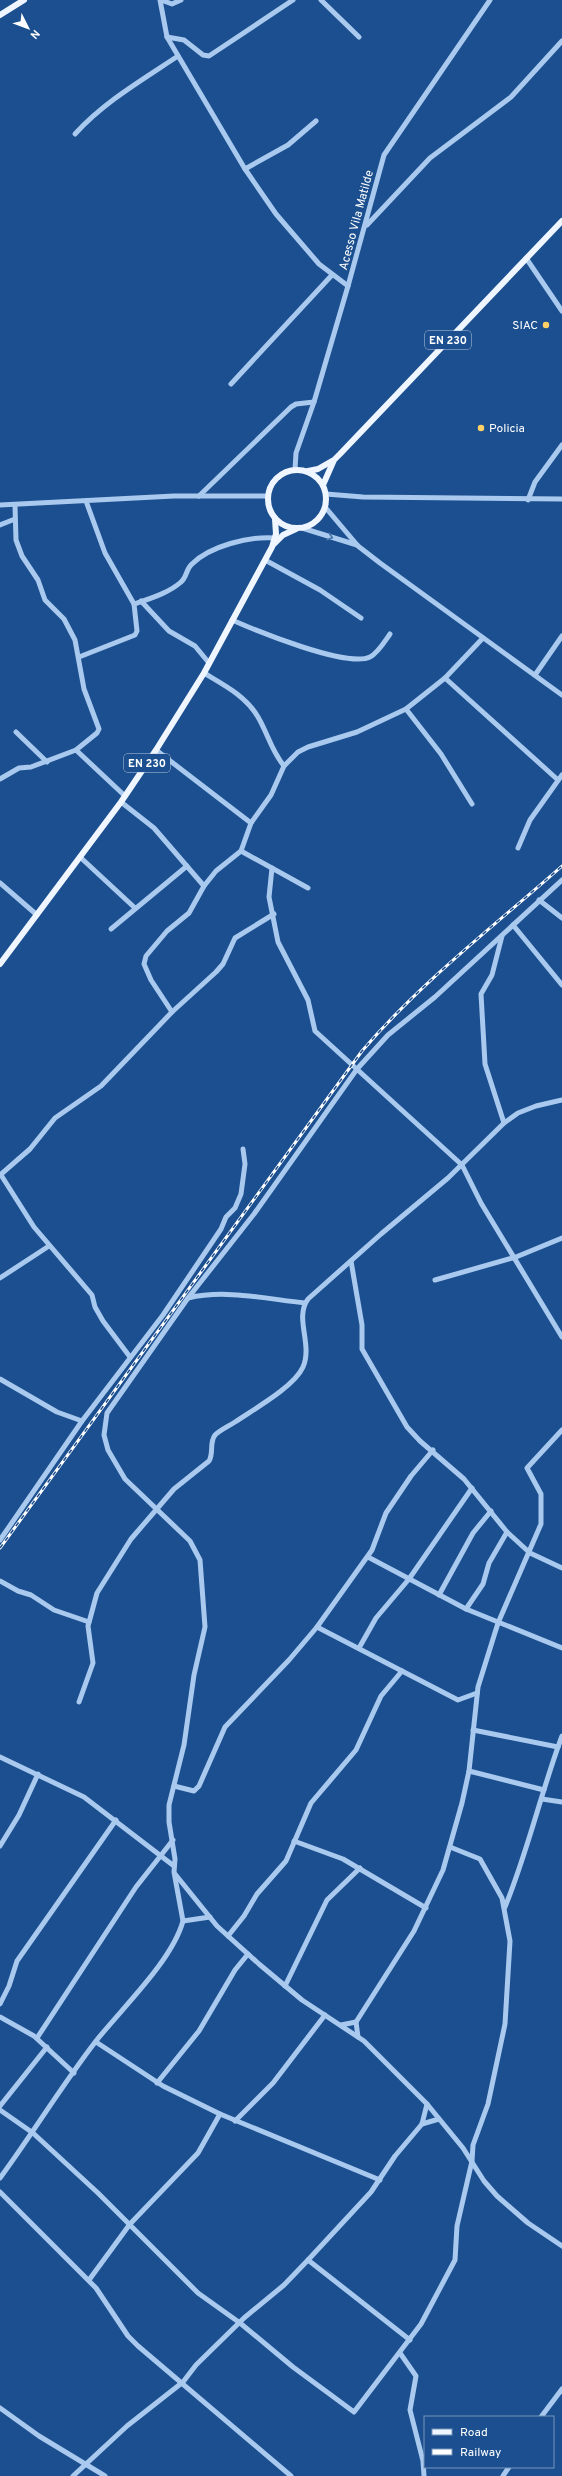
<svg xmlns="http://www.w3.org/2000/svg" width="562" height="2476" font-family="Overpass,sans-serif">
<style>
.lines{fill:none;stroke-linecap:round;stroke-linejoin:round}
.minor{stroke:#a9c9ee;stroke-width:5}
.major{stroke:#f0f6ff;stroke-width:6}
.rail-casing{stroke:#fff;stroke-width:3}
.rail{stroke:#1b4f8f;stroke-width:1.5;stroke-dasharray:4.5;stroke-linecap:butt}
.oneway{stroke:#4674ac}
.poi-dot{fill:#ffd166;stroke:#1b4f8f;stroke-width:1.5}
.labels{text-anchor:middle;stroke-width:3;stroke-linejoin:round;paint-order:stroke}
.shield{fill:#1b4f8f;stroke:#bbcadd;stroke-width:1}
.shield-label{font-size:11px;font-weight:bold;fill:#fff}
.street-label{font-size:12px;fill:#fff;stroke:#1b4f8f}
.poi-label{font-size:12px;fill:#fff;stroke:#1b4f8f;text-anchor:end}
</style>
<rect width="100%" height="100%" fill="#1b4f8f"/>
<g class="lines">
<g class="minor">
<path d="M160,0l7,37 78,132 31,45 43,50 29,22"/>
<path d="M161,0l11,4 9,-4"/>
<path d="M321,0l38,37"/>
<path d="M167,37l17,3 19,15 6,1 84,-56"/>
<path d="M75,134c29,-32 67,-54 103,-78"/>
<path d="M245,169l43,-24 28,-24"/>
<path d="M367,225l63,-67 81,-61 51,-56"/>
<path d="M526,258l36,53"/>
<path d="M231,384l101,-109"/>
<path d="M295,469l1,-16 18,-51 34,-116 36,-131 106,-155"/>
<path d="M326,494l37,3 199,2"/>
<path d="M199,496l92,-89 5,-3 18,-2"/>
<path d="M528,500l7,-18 27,-37"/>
<path d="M86,501l19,52 29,51"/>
<path d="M0,505l174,-9h93"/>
<path d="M15,505l1,35 6,16 16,24 7,20 19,19 11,21 9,49 15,40 -2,4 -21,17"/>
<path d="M325,507l33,39 22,17 182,132"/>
<path d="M0,525l15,-6"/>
<path d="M302,528l55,17"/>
<path d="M265,560l55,30 41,28"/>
<path d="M141,601l28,30 26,15 14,17"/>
<path d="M232,620c25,11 115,48 138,37 8,-4 15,-16 20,-23"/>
<path d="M79,657l56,-22 2,-4 -3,-27c15,-5 35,-11 47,-22 6,-5 5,-13 11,-18 18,-18 57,-28 83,-26"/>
<path d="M204,673c20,12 42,23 54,44 10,17 13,33 26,49"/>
<path d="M535,675l27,-39"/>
<path d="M445,678l113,102"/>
<path d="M406,709l35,45 31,50"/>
<path d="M16,732l31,30"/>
<path d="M156,750l95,73"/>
<path d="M0,779l19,-11 12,-1 45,-17 49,46"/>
<path d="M121,802l33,26 50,58"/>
<path d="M518,848l12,-28 32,-45"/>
<path d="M241,851l67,37"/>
<path d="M80,857l55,51"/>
<path d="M272,868l-3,29 9,45 30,58 7,31 147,134 19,38 81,134"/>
<path d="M0,883l37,32"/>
<path d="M539,900l23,18"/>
<path d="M513,925l49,60"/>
<path d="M111,929l76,-63"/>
<path d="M502,936l-10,39 -11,19 4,70 19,59"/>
<path d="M172,1012l-21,-32 -7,-16 2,-8 21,-25 22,-18 15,-27 12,-15 25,-20 10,-28 20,-28 13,-29 14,-14 10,-5 49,-15 49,-23 39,-31 38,-40"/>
<path d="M0,1175l30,-26 25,-31 46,-32 71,-74 44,-40 7,-8 12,-26 39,-24"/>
<path d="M1,1175l33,52 58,68 3,12 8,14 27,36"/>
<path d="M351,1261l11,64v24l45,78 13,14 44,38 43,53 23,21 32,15"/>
<path d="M0,1278l49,-32"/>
<path d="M435,1280l81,-23 46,-19"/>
<path d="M188,1298c37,-9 79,1 117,5"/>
<path d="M0,1379l57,33 25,9"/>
<path d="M0,1540l82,-119 81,-106 58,-86 5,-12 9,-9 6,-14 4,-30 -2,-15"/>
<path d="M368,1557l98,52 96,39"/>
<path d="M0,1581l18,10 13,4 23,15 35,12"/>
<path d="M439,1595l34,-62 18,-22"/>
<path d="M466,1609l17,-25 6,-21 18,-31"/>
<path d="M317,1627l141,73 19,-7"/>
<path d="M359,1648l17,-30 33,-39 63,-91"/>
<path d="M79,1702l14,-39 -5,-37 9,-33 34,-54 43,-50 35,-28c5,-8 0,-18 6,-26 5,-5 14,-9 20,-13 19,-13 59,-35 68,-55 10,-23 -9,-49 5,-68l73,-65 67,-56 56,-55 14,-10 18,-7 26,-6"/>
<path d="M473,1730l85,17"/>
<path d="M0,1757l84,40 90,69"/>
<path d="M469,1771l75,19"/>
<path d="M174,1786l20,5 5,-5 26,-59 64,-67 28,-33 55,-77 14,-37 25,-37 22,-26"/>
<path d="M542,1799l20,3"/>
<path d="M294,1841l49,18 83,49"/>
<path d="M0,1846l19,-31 19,-41"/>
<path d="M175,1874l42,52 42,38 43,36 62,41 63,63 36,44 21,33 13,15 31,27 34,23"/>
<path d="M505,1907c23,-56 36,-115 57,-171"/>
<path d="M183,1921l27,-4"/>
<path d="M228,1936l16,-20 13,-22 29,-33 25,-58 45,-53 25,-54 21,-25"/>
<path d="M285,1986l42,-86 33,-32"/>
<path d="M0,2004l9,-18 8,-25 99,-141"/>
<path d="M0,2017l34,19 40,37"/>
<path d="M341,2025l15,-3"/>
<path d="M358,2037l-2,-15 58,-91 29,-61 19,-67 7,-32 9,-84 20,-64 43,-99v-30l-14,-26 35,-38"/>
<path d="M37,2038l99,-151 37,-47"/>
<path d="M96,2042l67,44 57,28 160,66"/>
<path d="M157,2083l42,-52 36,-61 13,-16"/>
<path d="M0,2106l47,-59"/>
<path d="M0,2110l33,23 65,60 100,100 42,30 53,44 61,45 67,-88 34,-64 2,-34 15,-65 1,-16 15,-41 17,-80 5,-83 -8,-43 -22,-39 -30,-12"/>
<path d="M235,2121l38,-38 52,-68"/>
<path d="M422,2124l17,-5"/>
<path d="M0,2178c33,-45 62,-93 96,-137 26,-33 76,-80 87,-120l-9,-49 1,-13 -6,-37v-17l15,-60 10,-70 11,-48 -5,-67 -10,-19 -65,-62 -17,-29 -4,-15 3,-22 81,-115 66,-84 103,-145 31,-34 47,-38 127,-117"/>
<path d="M0,2192l96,96 32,48 10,10 153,130"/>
<path d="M308,2260l102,80"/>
<path d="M89,2280l41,-56 68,-71 22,-39"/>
<path d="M400,2353l16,23 -6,34 13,51 1,15"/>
<path d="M0,2408l39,28 66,40"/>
<path d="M541,2417l21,-28"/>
<path d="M73,2476l54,-50 56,-44 13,-17 48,-47 40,-33 24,-25 63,-68 24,-36 27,-32 5,-20"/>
<path d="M503,2476l6,-9"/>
</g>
<g class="major">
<path d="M0,15l24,-15"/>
<circle cx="297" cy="499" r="29"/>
<path d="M308,471l10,-2 14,-8"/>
<path d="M323,485l11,-25 6,-6 222,-233"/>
<path d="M274,544l9,-9 13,-6"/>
<path d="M0,964l121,-162 35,-52 48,-77 68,-126 4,-13 -1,-15"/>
</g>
<g class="rail-casing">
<path id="rail" d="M0,1548l362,-497c59,-69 132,-125 200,-185"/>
</g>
<use href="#rail" class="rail"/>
</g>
<defs><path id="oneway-chevron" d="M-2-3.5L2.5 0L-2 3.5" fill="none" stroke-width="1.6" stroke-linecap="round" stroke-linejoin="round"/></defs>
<use class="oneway" href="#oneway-chevron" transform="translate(330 537) rotate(17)"/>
<g class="poi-dot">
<circle cx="546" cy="325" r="4"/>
<circle cx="481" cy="428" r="4"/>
</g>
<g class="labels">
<g class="shield">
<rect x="425" y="331" width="46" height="18" rx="3"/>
<rect x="124" y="754" width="46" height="18" rx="3"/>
</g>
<g class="shield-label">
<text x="448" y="344">EN 230</text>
<text x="147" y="767">EN 230</text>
</g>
<g class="street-label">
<text transform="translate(356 220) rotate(-75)" y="4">Acesso Vila Matilde</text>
</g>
<g class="poi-label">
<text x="538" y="329">SIAC</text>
<text x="489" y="432" text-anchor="start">Policia</text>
</g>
</g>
<rect x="424" y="2416" width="130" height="52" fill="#1b4f8f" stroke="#7695bc"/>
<rect x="432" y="2429" width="20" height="6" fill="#f0f6ff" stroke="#7695bc"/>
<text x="460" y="2436" font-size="12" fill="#ffffff">Road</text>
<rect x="432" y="2449" width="20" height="6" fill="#ffffff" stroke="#7695bc"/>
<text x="460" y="2456" font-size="12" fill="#ffffff">Railway</text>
<g transform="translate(28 28) rotate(132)" stroke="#1b4f8f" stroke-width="3" paint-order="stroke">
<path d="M0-3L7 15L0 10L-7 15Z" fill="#ffffff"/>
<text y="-6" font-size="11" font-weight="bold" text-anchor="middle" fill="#ffffff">N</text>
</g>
</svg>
